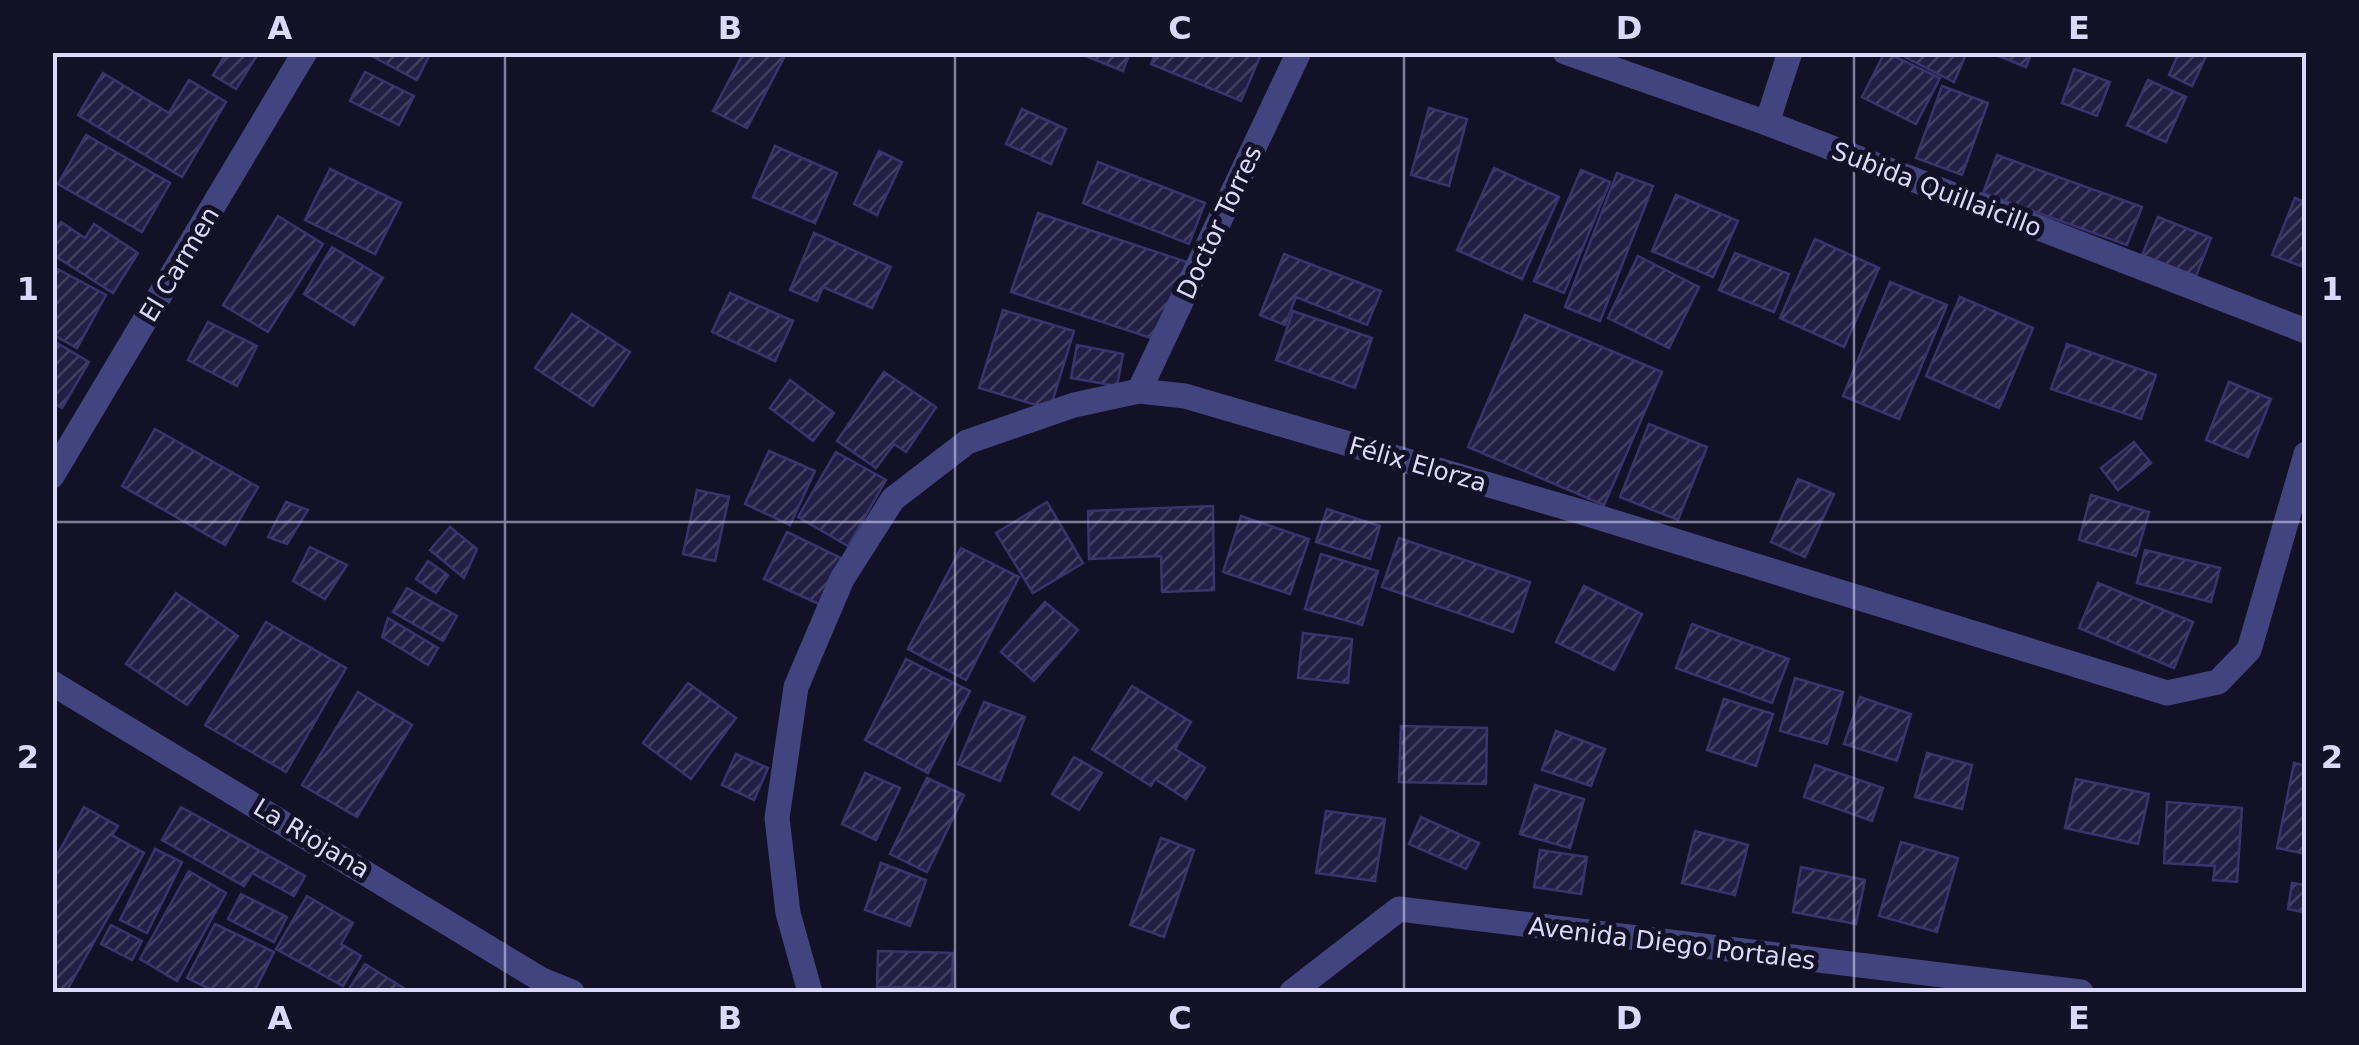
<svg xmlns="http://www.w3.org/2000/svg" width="2359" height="1045" font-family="'DejaVu Sans',sans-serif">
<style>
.building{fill:url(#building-hatch);stroke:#3a346e;stroke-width:2.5}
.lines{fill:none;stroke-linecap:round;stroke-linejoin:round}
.minor{stroke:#41447f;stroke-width:25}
.grid{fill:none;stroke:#dad9fb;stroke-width:2.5;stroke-opacity:0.55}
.labels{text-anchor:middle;stroke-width:10;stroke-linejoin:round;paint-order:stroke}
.street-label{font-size:25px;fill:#dad9fb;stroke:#131125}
.neatline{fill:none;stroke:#dad9fb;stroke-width:4}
.grid-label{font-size:32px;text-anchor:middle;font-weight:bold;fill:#dad9fb}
</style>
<defs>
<pattern id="building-hatch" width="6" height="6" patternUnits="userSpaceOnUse" patternTransform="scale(2.5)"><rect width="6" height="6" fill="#231f44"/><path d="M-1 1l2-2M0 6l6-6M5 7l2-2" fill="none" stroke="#423f60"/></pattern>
</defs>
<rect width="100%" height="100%" fill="#131125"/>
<g class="building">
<path d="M227,52h32l-23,37 -23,-14z"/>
<path d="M364,52h67l-14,28z"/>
<path d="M744,52h43l-40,76 -34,-17z"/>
<path d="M1076,52h54l-7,19z"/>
<path d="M1156,52h106l-21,49 -90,-37z"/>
<path d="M1885,52l55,26 -24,46 -54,-27z"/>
<path d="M1895,52h72l-13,30z"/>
<path d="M1989,52h43l-6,15z"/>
<path d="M2179,52h29l-16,34 -23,-11z"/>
<path d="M2074,69l36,13 -13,34 -35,-13z"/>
<path d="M365,72l49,24 -15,29 -49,-24z"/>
<path d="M103,73l66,40 20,-33 37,22 -44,75 -104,-62z"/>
<path d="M2148,80l38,17 -20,45 -39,-17z"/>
<path d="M1942,86l46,17 -26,72 -46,-17z"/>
<path d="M1429,108l38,11 -18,67 -38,-11z"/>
<path d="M1022,109l44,20 -15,35 -45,-20z"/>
<path d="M86,135l84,48 -28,49 -84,-48z"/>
<path d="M775,146l62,27 -22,50 -62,-26z"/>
<path d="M879,151l23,11 -25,53 -23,-11z"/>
<path d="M1997,155l145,52 -15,38 -144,-52z"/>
<path d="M1098,162l107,41 -16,41 -106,-41z"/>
<path d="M1494,168l65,29 -37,82 -65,-29z"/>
<path d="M330,169l71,34 -26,51 -70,-34z"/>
<path d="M1581,170l29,12 -46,111 -30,-12z"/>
<path d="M1617,173l36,13 -53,135 -35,-14z"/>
<path d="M1676,195l62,26 -25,56 -61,-26z"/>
<path d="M2295,198l11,5v65l-34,-13z"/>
<path d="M1038,213l155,51 -27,79 -155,-51z"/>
<path d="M278,216l45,28 -55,88 -45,-27z"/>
<path d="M2158,217l53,21 -15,38 -54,-21z"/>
<path d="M61,222l24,16 9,-14 44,29 -25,40 -61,-39v-19z"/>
<path d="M814,233l77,34 -19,41 -49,-21 -6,14 -27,-11z"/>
<path d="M1815,239l64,29 -35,79 -64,-29z"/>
<path d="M332,247l51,31 -29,47 -50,-31z"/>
<path d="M1735,253l54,21 -15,38 -55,-22z"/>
<path d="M1284,254l97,37 -14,34 -71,-28 -11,28 -25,-10z"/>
<path d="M1638,256l61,31 -30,61 -61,-30z"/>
<path d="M52,266l54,29 -29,53 -25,-14z"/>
<path d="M1890,282l57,23 -48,114 -56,-23z"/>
<path d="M730,293l63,28 -18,40 -63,-29z"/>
<path d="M1960,297l73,31 -34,80 -73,-32z"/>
<path d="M1003,310l71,21 -24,78 -71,-21z"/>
<path d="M1293,311l79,27 -17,50 -79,-28z"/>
<path d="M572,314l58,38 -37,54 -58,-38z"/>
<path d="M1525,315l137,57 -58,133 -136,-58z"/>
<path d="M208,322l49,24 -20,40 -49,-26z"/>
<path d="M52,340l37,22 -27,46 -10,-6z"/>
<path d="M2067,344l89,31 -15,44 -90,-30z"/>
<path d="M1077,345l46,9 -6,32 -46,-8z"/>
<path d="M884,372l52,35 -30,45 -12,-8 -18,24 -39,-27z"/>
<path d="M790,380l44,33 -21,28 -43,-33z"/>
<path d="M2229,382l42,17 -23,58 -42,-17z"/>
<path d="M1649,424l58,23 -29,73 -58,-23z"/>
<path d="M155,429l103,58 -33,58 -103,-59z"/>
<path d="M2134,442l17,21 -33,27 -17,-22z"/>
<path d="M769,451l46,20 -25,54 -45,-21z"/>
<path d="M836,452l50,28 -38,66 -50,-29z"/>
<path d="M1798,479l36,15 -29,63 -34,-15z"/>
<path d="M697,490l32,7 -14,64 -32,-7z"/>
<path d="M2091,495l58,17 -13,44 -57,-16z"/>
<path d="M286,502l22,8 -21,34 -19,-7z"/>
<path d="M1047,502l36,61 -50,30 -37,-60z"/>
<path d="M1213,506l1,84 -52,2 -1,-36 -72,3 -1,-48z"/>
<path d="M1327,509l53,17 -10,33 -54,-17z"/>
<path d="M1241,516l68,23 -19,55 -67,-22z"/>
<path d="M450,527l27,22 -13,29 -34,-28z"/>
<path d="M787,532l56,27 -22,46 -57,-26z"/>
<path d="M1399,538l131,44 -17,50 -131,-45z"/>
<path d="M310,547l37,18 -22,34 -32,-18z"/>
<path d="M961,548l58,29 -53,103 -58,-31z"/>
<path d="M2145,550l75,18 -9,34 -74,-19z"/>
<path d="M1321,554l57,17 -16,54 -57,-16z"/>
<path d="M428,561l20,14 -12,18 -20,-14z"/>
<path d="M2098,583l95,39 -19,46 -95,-40z"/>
<path d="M1584,586l58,28 -28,56 -58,-28z"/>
<path d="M407,588l50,28 -14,25 -50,-29z"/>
<path d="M176,593l62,43 -51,69 -61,-41z"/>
<path d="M1045,602l33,28 -44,51 -33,-29z"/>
<path d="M388,618l50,30 -10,17 -46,-28z"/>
<path d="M266,622l80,46 -60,104 -81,-47z"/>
<path d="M1692,624l97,35 -17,44 -96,-35z"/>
<path d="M1303,633l49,6 -4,44 -50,-5z"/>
<path d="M906,659l64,32 -42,82 -63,-33z"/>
<path d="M1795,678l48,14 -16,52 -47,-13z"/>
<path d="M688,683l48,35 -45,61 -48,-36z"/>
<path d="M1132,686l59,36 -16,27 30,19 -19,31 -31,-20 -4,7 -59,-37z"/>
<path d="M358,692l54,33 -55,92 -55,-32z"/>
<path d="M1860,697l51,17 -14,47 -53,-17z"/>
<path d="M1724,699l49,15 -17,52 -49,-16z"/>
<path d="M984,702l41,15 -25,64 -42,-17z"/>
<path d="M1401,726l86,2 -1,56 -87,-2z"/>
<path d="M1556,731l49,18 -14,37 -49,-16z"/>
<path d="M1927,753l45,12 -10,44 -47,-12z"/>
<path d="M736,754l32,14 -14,32 -32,-15z"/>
<path d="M1074,757l28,16 -23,37 -27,-16z"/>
<path d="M2294,763l12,3v88l-29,-6z"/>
<path d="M1815,765l68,23 -11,33 -68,-24z"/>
<path d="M865,773l35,15 -24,52 -34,-16z"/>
<path d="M927,778l37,17 -37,77 -37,-18z"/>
<path d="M2076,779l73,15 -11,50 -73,-16z"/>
<path d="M1535,785l49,14 -14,49 -50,-14z"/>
<path d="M2167,802l75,6 -5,74 -24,-2 2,-14 -51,-3z"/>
<path d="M84,807l34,19 -6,9 32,18 -78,139h-14v-128z"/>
<path d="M181,807l124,69 -11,20 -42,-23 -8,13 -82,-46z"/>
<path d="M1326,811l59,8 -10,62 -59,-8z"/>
<path d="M1421,817l58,26 -13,26 -57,-25z"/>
<path d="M1695,831l53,14 -13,50 -53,-12z"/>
<path d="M1161,838l33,12 -30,87 -34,-12z"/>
<path d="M1901,842l57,16 -21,74 -58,-16z"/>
<path d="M155,849l27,13 -35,71 -27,-13z"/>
<path d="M1540,850l47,7 -6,37 -47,-7z"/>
<path d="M881,863l45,17 -16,46 -45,-16z"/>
<path d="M1801,867l64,13 -9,44 -63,-12z"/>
<path d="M189,871l37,22 -49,88 -37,-22z"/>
<path d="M2292,883l14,2v28l-18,-4z"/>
<path d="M241,894l46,23 -13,25 -46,-23z"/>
<path d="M307,896l46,27 -12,21 20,12 -18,30 -67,-37z"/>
<path d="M215,924l59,28 -20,40h-38l-29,-14z"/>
<path d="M111,925l31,16 -10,19 -31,-16z"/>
<path d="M878,951l75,2 -1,35 -75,-1z"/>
<path d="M365,964l45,28h-63z"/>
</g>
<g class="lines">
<g class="minor">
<path d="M1565,52l202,71 539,208"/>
<path d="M1767,123l23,-71"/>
<path d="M1139,391l160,-339"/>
<path d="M52,476l253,-424"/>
<path d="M52,683l488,296 32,13"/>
<path d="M810,992l-22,-79 -11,-95 19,-131 46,-108 51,-80 74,-57 107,-37 65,-14 46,5 393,115 589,182 51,-11 31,-32 57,-196"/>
<path d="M1292,992l107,-83 682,83"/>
</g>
</g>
<path class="grid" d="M505,52v940M955,52v940M1404,52v940M1854,52v940M52,522h2254"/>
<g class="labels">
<g class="street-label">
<text transform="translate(1937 189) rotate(21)" y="9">Subida Quillaicillo</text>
<text transform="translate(1219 222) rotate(-65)" y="9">Doctor Torres</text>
<text transform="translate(179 264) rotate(-59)" y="9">El Carmen</text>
<text transform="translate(1418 464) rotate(16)" y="9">Félix Elorza</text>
<text transform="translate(312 838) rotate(31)" y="9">La Riojana</text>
<text transform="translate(1672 943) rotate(7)" y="9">Avenida Diego Portales</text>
</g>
</g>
<rect width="2359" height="1045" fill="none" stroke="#131125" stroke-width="110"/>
<rect x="55" y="55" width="2249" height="935" class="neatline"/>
<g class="grid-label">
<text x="280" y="39">A</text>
<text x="730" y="39">B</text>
<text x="1180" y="39">C</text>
<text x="1629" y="39">D</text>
<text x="2079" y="39">E</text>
<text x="28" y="300">1</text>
<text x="2332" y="300">1</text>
<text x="28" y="768">2</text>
<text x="2332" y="768">2</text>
<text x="280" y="1029">A</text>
<text x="730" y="1029">B</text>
<text x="1180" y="1029">C</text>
<text x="1629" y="1029">D</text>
<text x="2079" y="1029">E</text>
</g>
</svg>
